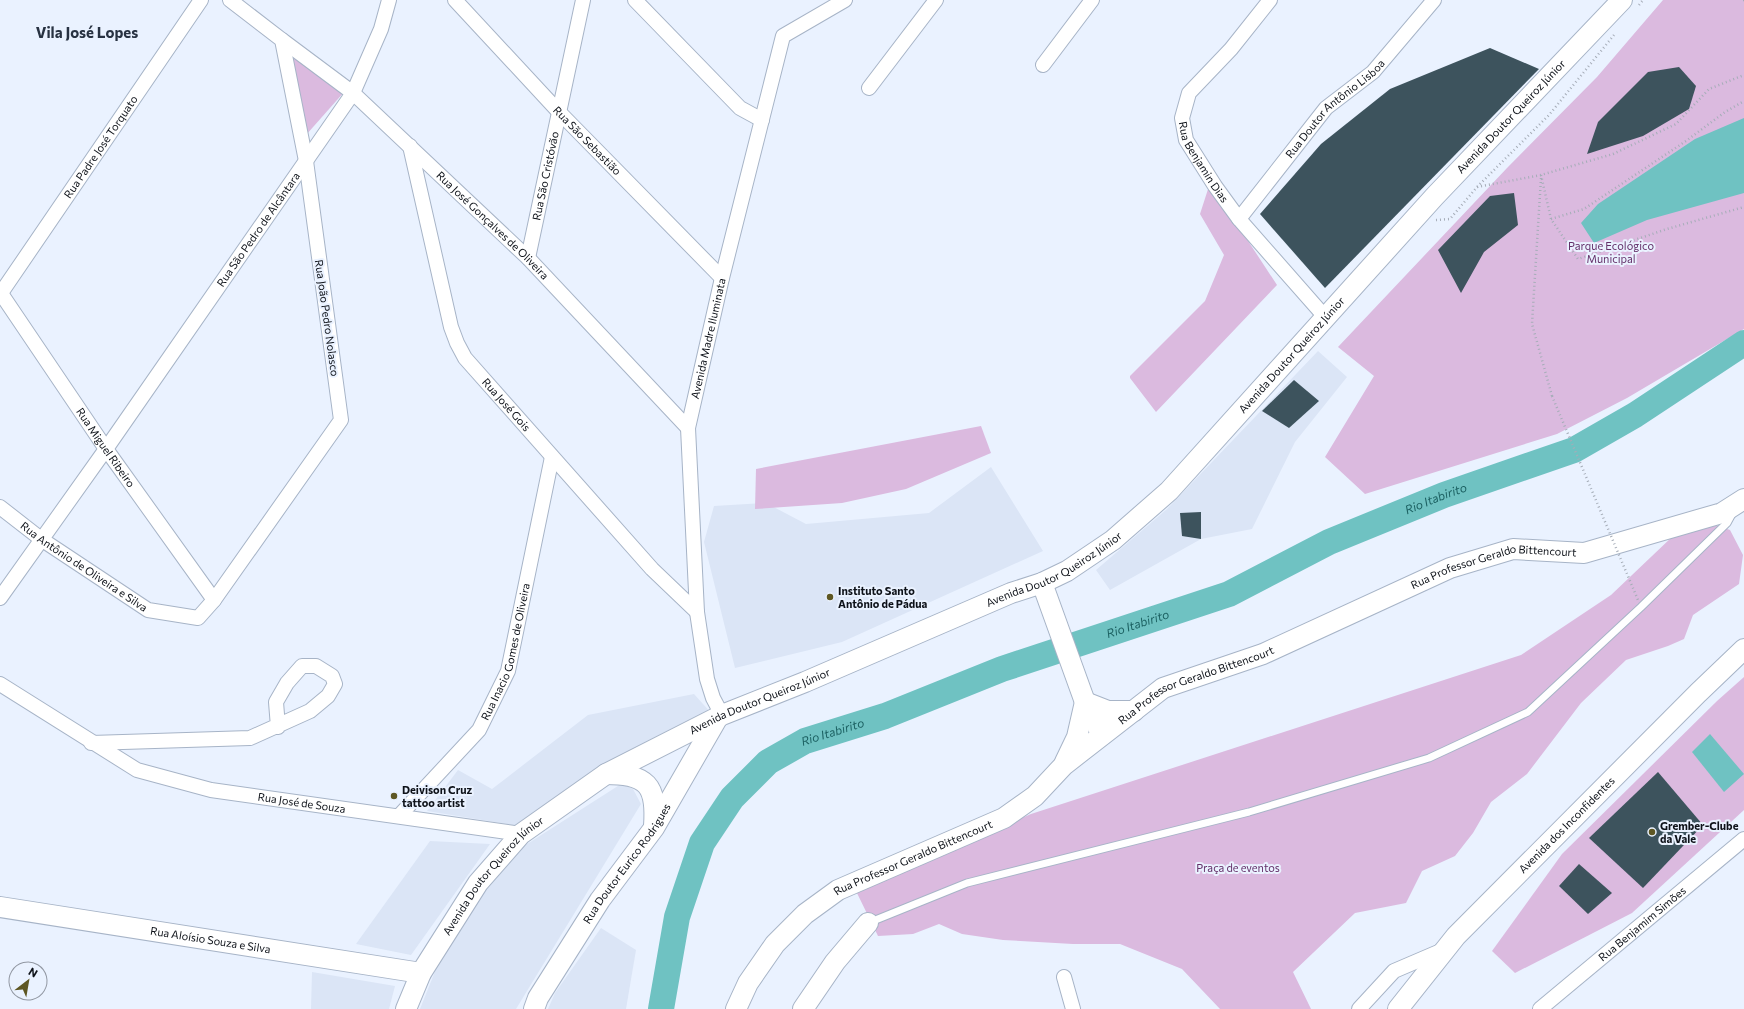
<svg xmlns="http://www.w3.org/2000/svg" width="1744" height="1009" font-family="Commissioner,sans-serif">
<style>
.built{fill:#dbe5f6}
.green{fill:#dbbadf}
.water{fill:#6fc2c2}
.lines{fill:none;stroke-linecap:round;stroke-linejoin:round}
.river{stroke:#6fc2c2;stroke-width:26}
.building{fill:#3d535d}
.lane-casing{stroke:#a7b4c7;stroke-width:9}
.street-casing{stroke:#a7b4c7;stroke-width:16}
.secondary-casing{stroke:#a7b4c7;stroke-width:22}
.path{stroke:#a6adb8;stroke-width:2.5;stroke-dasharray:1 3;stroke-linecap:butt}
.lane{stroke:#fff;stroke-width:7}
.street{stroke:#fff;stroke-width:14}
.secondary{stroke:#fff;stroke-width:20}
.path-bridge{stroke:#a6adb8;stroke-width:2.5;stroke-dasharray:1 3;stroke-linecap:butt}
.poi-dot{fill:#5e5723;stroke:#eaf2ff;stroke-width:1.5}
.labels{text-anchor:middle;stroke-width:4;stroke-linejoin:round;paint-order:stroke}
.street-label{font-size:11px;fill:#0e1219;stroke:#eaf2ff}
.park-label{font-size:11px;fill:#632f69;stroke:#eaf2ff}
.poi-label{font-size:11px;font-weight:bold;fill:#0e1219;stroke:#eaf2ff;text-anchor:start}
.water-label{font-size:12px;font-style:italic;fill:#1c6162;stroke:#eaf2ff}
.district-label{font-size:15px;font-weight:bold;fill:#283242;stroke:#eaf2ff}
</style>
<rect width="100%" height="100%" fill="#eaf2ff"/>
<g class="built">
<path d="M1318,351l29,26 -52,65 -43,87 -51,10 -91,51 -14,-20 71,-61z"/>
<path d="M991,467l52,84 -201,91 -107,26 -31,-126 10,-36 52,-3 40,21 123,-11z"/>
<path d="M694,694l18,20 -193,112 -92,-15 31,-41 34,19 96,-74z"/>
<path d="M621,784l12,5 8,15 -125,205h-96l16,-40 43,-70 45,-53z"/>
<path d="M430,841l60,3 -79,111 -55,-11z"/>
<path d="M601,928l35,22 -10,59h-78l7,-16z"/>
<path d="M312,972l83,14 -6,23h-78z"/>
</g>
<g class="green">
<path d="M1663,0h81v329l-117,69 -70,36 -192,60 -40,-37 49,-81 -36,-29 169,-179 90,-91z"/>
<path d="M289,48l56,43 -39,44z"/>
<path d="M1210,183l67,102 -121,127 -26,-34v-2l75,-75 19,-46 -24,-41z"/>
<path d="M981,426l10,27 -85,36 -64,14 -87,6 1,-40z"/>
<path d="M1693,517l37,13 13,25 -4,29 -46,31 -9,24 -16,7 -42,14 -45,43 -54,71 -36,28 -18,31 -18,23 -33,15 -16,32 -51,10 -62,59 18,37h-91l-38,-40 -62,-25h-47l-70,-4 -41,-6 -23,-10 -26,10 -35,2 -23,-47 176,-75 490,-159 90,-60z"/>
<path d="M1744,677v133l-112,103 -117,60 -23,-22 70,-97 155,-153z"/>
</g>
<g class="water">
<path d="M1744,118v75l-97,27 -53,23 -13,-20 17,-19 97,-65z"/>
<path d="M1710,734l34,40 -20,18 -32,-40z"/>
</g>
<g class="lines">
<path class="river" id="s1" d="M661,1009l16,-92 25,-74 30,-45 36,-36 37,-21 80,-25 117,-47 227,-75 100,-52 115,-47 130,-45 61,-35 109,-72"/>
</g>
<g class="building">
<path d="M1490,48l49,21 -214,219 -65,-74 61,-70 69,-55z"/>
<path d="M1679,67l17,19 -7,23 -46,27 -56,18 11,-32 50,-50z"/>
<path d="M1514,193l4,32 -34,27 -23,41 -23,-43 52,-54z"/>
<path d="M1294,380l25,21 -30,27 -27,-17z"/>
<path d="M1201,512v27l-19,-3 -2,-23z"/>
<path d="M1658,772l45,53 -60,63 -54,-50z"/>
<path d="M1579,864l33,29 -24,21 -29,-28z"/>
</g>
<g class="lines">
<g class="lane-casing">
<path id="lane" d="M868,923l99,-40 282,-71 180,-54 99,-46 113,-105 86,-84 6,-11"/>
</g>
<g class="street-casing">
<g id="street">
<path id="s2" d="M455,0l104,112 163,166"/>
<path d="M635,0l105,108 22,12"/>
<path id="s3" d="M1270,0l-39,49 -42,44 -7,25 4,22 29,46 24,33 87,99"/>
<path id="s4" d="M282,40l71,53 175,165 160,170"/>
<path d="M1043,65l49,-65"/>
<path d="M869,88l67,-88"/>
<path id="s5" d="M410,146l41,181 6,16 8,15 187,211 45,43"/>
<path id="s6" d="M1239,219l87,-111 47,-36 61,-72"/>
<path id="s7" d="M528,258l55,-258"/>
<path id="s8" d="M0,292l106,157 108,151"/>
<path id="s9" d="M1,293l200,-293"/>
<path id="s10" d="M0,507l41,32 107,71 50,8 16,-18 127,-180 -35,-259 -24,-121 -52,-40"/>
<path id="s11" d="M0,598l106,-149 247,-356 28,-64 8,-29"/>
<path id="s12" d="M0,684l137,86 74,20 310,44"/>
<path id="s13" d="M722,715l-9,-17 -6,-19 -10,-67 -9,-184 34,-150 61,-242 62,-36"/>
<path d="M91,743l159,-5 60,-27 18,-15 7,-12 -3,-8 -16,-10h-14l-15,17 -11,19 2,25"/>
<path id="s14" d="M399,816l80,-86 29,-59 44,-214"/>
<path d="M1064,977l9,32"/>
<path d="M1359,1009l35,-38 49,-21"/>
<path id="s15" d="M1540,1009l204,-170"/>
</g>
</g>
<g class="secondary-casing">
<g id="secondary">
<path d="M1042,583l43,119 17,33"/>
<path d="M1065,762l12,-25 8,-35 23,9h26"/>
<path d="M606,774c41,0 51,11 48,52"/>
<path id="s16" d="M0,907l421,66"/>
<path id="s17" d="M406,1009l15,-36 57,-90 43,-49 85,-60 116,-59 83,-33 206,-89 31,-10 25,-12 46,-31 56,-49 266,-295 187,-196"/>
<path id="s18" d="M534,1009l4,-11 62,-98 54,-72 64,-111"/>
<path id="s19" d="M736,1009l12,-26 27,-39 30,-30 33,-24 166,-72 31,-22 29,-31 99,-77 100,-34 187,-86 63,-19 71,4 138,-40 22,-14"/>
<path d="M803,1009l32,-47 33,-39"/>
<path id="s20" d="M1398,1009l58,-73 242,-243 46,-44"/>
</g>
</g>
<g class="path">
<path d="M1743,0h1"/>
<path d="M1639,5l4,-5"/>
<path d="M1541,175l10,44 27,40 89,-30 77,-22"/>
<path d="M1541,178l-9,146 20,72"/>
<path d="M1477,187l72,-72 65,-80"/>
<path d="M1551,219l33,-10 102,-68 39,-29 19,-11"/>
<path d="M1436,220l14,-1 27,-32 64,-12 72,-21 63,-30 33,-35 35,-14"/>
</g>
<use href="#lane" class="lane"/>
<use href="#street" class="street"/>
<use href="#secondary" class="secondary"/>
<path class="path-bridge" d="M1552,396l86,204"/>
</g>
<g class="poi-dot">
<circle cx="830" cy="597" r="4"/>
<circle cx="394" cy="796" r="4"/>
<circle cx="1652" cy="832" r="4"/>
</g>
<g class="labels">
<g class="street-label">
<text dy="4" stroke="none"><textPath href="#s6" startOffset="147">Rua Doutor Antônio Lisboa</textPath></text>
<text dy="4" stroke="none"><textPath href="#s17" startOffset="1456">Avenida Doutor Queiroz Júnior</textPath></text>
<text dy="4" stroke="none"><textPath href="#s2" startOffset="193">Rua São Sebastião</textPath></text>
<text dy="4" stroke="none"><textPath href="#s9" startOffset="177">Rua Padre José Torquato</textPath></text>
<text dy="4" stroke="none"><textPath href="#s3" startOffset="199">Rua Benjamin Dias</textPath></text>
<text dy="4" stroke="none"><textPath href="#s7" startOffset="84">Rua São Cristóvão</textPath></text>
<text dy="4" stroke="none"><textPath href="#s4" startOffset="281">Rua José Gonçalves de Oliveira</textPath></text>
<text dy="4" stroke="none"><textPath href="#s11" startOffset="450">Rua São Pedro de Alcântara</textPath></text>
<text transform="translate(327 318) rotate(82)" y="4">Rua João Pedro Nolasco</text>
<text dy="4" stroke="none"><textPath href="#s13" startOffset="383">Avenida Madre Iluminata</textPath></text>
<text dy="4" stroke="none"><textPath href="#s17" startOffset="1132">Avenida Doutor Queiroz Júnior</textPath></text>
<text dy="4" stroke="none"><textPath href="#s5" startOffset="282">Rua José Gois</textPath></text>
<text dy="4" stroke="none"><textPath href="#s8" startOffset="188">Rua Miguel Ribeiro</textPath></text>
<text dy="4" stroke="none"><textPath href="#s10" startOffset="103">Rua Antônio de Oliveira e Silva</textPath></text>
<text dy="4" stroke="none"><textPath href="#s17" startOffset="808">Avenida Doutor Queiroz Júnior</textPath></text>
<text dy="4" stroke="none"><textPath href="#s19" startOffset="901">Rua Professor Geraldo Bittencourt</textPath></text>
<text dy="4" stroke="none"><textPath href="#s14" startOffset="201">Rua Inacio Gomes de Oliveira</textPath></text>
<text dy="4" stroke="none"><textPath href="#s19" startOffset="577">Rua Professor Geraldo Bittencourt</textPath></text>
<text dy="4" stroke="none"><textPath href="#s17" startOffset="485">Avenida Doutor Queiroz Júnior</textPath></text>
<text dy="4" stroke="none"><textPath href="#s12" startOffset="330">Rua José de Souza</textPath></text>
<text dy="4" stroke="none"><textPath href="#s20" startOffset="250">Avenida dos Inconfidentes</textPath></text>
<text dy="4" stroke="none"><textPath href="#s19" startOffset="241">Rua Professor Geraldo Bittencourt</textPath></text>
<text dy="4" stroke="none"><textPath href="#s18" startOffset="173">Rua Doutor Eurico Rodrigues</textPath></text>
<text dy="4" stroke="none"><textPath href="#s17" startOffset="161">Avenida Doutor Queiroz Júnior</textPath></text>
<text dy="4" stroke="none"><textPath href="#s15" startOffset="133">Rua Benjamim Simões</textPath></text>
<text dy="4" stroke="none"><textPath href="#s16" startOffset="213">Rua Aloísio Souza e Silva</textPath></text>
</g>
<g class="park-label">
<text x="1611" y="250">Parque Ecológico<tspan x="1611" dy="13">Municipal</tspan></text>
<text x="1238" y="872">Praça de eventos</text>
</g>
<g class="poi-label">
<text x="838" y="595">Instituto Santo<tspan x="838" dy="13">Antônio de Pádua</tspan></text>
<text x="402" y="794">Deivison Cruz<tspan x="402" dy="13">tattoo artist</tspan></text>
<text x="1660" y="830">Grember-Clube<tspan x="1660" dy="13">da Vale</tspan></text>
</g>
<g class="water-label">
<text dy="4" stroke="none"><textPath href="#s1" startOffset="996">Rio Itabirito</textPath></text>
<text dy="4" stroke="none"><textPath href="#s1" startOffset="672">Rio Itabirito</textPath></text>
<text dy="4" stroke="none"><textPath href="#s1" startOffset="348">Rio Itabirito</textPath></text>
</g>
<g class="district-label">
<text x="87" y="38">Vila José Lopes</text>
</g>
</g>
<g transform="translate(28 981) rotate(31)"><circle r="19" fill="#eaf2ff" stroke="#9298a3"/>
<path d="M0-3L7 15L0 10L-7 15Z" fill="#5e5723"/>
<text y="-6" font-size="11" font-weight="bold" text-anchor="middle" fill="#0e1219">N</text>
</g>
</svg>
